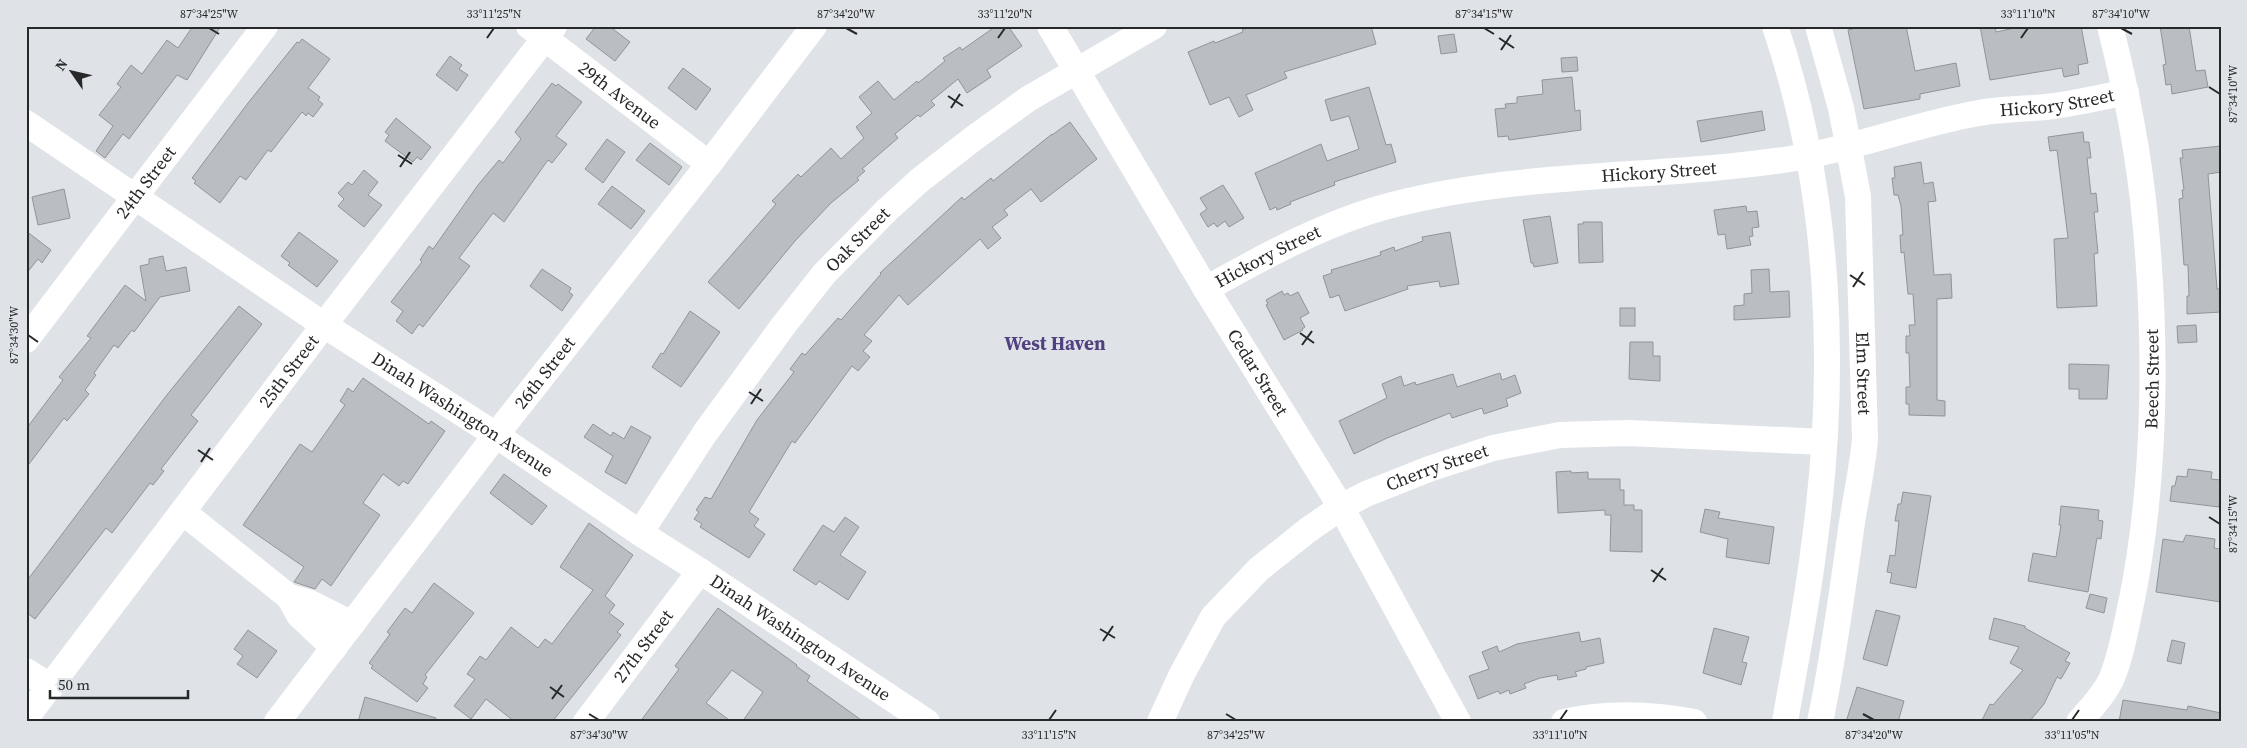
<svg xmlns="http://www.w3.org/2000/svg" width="2247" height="748" font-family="'Source Serif 4',serif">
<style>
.building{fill:#babec2;stroke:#919499}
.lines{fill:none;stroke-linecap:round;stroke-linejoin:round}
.minor{stroke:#fff;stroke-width:26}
.ticks{fill:none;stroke:#27282a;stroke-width:2}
.labels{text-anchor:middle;stroke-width:5;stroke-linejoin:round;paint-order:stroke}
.street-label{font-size:18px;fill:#27282a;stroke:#dfe3e8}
.neighbourhood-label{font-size:19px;font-weight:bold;fill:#51427f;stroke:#dfe3e8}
.neatline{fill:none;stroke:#27282a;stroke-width:2}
.ticks-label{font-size:12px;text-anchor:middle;fill:#27282a}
</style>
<rect width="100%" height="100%" fill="#dfe3e8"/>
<g class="building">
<path d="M193,26h28l-34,54 -10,-5 -48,64 -6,-5 -18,24 -9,-7 17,-25 -14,-11 22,-28 -4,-3 14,-19 11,9 25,-34 11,8z"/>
<path d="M596,26h13l21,16 -15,19 -29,-22z"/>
<path d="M996,26h12l14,20 -35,24 4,7 -24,16 -9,-14 -27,22 4,4 -15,12 -2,-2 -23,19 3,4 -36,31 3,2 -8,7 2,2 -28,23 -36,38 -56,68 -31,-27 68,-78 -4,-3 26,-27 3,3 30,-29 10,11 23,-21 -8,-11 16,-14 -13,-16 19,-16 16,19 23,-19 1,2 27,-22 -2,-3 17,-11 2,3z"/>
<path d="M1250,26h121l5,18 -92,28 3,6 -41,17 7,15 -14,7 -10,-20 -19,8 -22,-53 26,-11 1,2 28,-11 -1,-2z"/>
<path d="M1865,26h41l9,45 41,-8 4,23 -40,8v5l-56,10 -16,-79z"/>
<path d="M1980,26h15l1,6 28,-6h57l7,37 -10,2 1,9 -15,3 -2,-9 -72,12z"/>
<path d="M2160,26h29l7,45 9,-1 3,17 -36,7 -1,-10 -5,1 -3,-20 3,-1z"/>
<path d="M1454,34l3,18 -16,2 -3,-18z"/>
<path d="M302,39l28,20 -22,29 12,9 -2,3 5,4 -10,13 -5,-4 -2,3 -4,-4 -31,40 -3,-2 -22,30 -6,-4 -20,27 -26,-20 2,-2 -4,-3 56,-75 49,-61 2,1z"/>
<path d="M450,56l12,9 -3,4 9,6 -11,16 -21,-16z"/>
<path d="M1577,57l1,14 -16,1 -1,-14z"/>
<path d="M683,68l28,21 -15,21 -28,-22z"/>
<path d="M1572,77l3,34 5,-1 1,20 -72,10 -1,-4 -10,1 -3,-28 11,-1 -1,-4 12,-1v-6l26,-3 -1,-14z"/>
<path d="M552,83l4,3 2,-2 24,18 -26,34 11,8 -15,19 -4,-3 -44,62 -11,-9 -34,45 11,8 -47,61 -4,-3 -7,10 -16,-13 7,-10 -12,-9 31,-40 -2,-2 9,-14 4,3 45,-64 21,-25 4,3 18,-24 -6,-7z"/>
<path d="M1369,87l17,58 5,-1 5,18 -62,20 1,3 -45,17 1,2 -14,6 -1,-3 -6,3 -15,-37 66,-29 6,17 32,-12 -10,-33 -18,5 -6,-21z"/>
<path d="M1762,111l3,19 -64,12 -4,-21z"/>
<path d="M396,118l35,29 -10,13 -4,-3 -4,5 -28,-21 4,-6 -4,-3z"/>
<path d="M1070,122l27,37 -56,43 -10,-13 -27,21 4,5 -16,12 9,11 -13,11 -8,-10 -72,66 -9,-10 -35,40 8,6 -9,10 7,6 -12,14 -6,-5 -57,77 -3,-2 -43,71 10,7 -5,7 11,8 -16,24 -49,-31 2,-3 -8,-5 5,-7 -3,-2 9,-13 6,2 46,-79 37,-48 -4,-3 12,-16 3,2 33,-37 3,2 40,-46 -1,-1 82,-76 2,3 27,-22 2,3 59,-47v1z"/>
<path d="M2083,132l1,10h5l2,16h-4l4,36 5,-1 2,19h-4l4,41 -4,1 3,52 -40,2 -3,-69 14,-1 -11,-88 -7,1 -2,-14z"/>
<path d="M607,139l18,13 -22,31 -18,-14z"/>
<path d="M650,143l32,24 -13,18 -33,-25z"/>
<path d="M2221,146v26l-13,2 9,115h4v23l-34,2v-18h2l-1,-31h-4l-5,-66 4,-1 -1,-8h2l-4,-32h3l-1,-8z"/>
<path d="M1921,162l3,22 9,-2 3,19 -8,1 6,73 17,-1 1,24 -15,1v101l8,1v15l-36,-1v-11h-3v-17h4l-1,-34h-3v-17h4l-1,-11h6l-2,-31h-5l-4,-42 -3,1 -1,-18h3l-2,-29 -3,-11h-4l-2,-17h3l-1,-11z"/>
<path d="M364,170l14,12 -10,13 14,10 -18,22 -26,-21 6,-7 -6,-6 10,-11 4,3z"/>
<path d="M1223,185l21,33 -15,9 -4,-6 -8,6 -3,-4 -6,4 -8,-13 7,-5 -7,-11z"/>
<path d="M612,186l33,25 -14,18 -33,-25z"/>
<path d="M64,189l6,29 -32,7 -6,-28z"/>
<path d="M1746,206l1,6 10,-1 2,16 -7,1 1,8 -4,1 2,8 -24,4 -2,-15 -7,1 -4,-25z"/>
<path d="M1550,216l8,47 -24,4 -1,-4h-2l-8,-43z"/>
<path d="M1583,222h19l1,40 -24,1 -1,-39h5z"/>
<path d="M26,231l25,19 -9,13 -4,-4 -12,15z"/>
<path d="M299,232l39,29 -21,26 -29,-22 2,-2 -9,-7z"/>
<path d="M1450,232l9,52 -19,3 -1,-6 -32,5 1,3 -63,22 -6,-16 -9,3 -7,-22 9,-3 -1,-3 50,-15 -1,-3 14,-5 1,4 28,-10 -1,-4z"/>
<path d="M163,256l3,15 20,-4 4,24 -30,6 -26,35 -2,-2 -14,18 -4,-3 -20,28 2,2 -11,15 4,4 -22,27 -3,-3 -38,50v-39l37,-49 -4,-3 32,-39 -4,-2 38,-51 21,16 -6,-35 9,-2v-5z"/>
<path d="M542,269l29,19 -2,4 4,3 -11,16 -32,-25z"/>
<path d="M1769,269l1,23 19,-1 1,26 -56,3v-14l10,-1v-11l8,-1 -1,-23z"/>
<path d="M1282,291l2,4 4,-2 2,3 8,-4 11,21 -9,5 5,9 -3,2 1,1 -19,10 -18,-35 2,-1 -2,-4z"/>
<path d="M239,306l23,18 -71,91 7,6 -37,48 3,2 -11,14 -3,-2 -38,50 -6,-5 -71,91 -9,-7v-30l140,-186z"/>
<rect x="1620" y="308" width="15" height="18"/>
<path d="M690,311l30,21 -39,55 -29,-20 9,-14 2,1z"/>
<path d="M2196,325l1,17 -19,1 -1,-17z"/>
<path d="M1630,342h23v14h7v25l-31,-2z"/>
<path d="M2069,364l40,1 -2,34h-28v-10h-10z"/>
<path d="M1500,373l2,7 13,-5 6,18 -15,6 2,7 -24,8 -2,-6 -30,10 -2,-5 -63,25 -33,16 -15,-33 48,-23 -5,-14 19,-8 3,10 11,-4 1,3 37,-11 4,13z"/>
<path d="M363,378l66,46 2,-3 14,10 -37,53 -5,-3 -4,5 -16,-12 -20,29 17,12 -49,71 -9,-7 -7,10 -21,-7 10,-15 -61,-42 57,-81 12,8 33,-47 -5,-4 8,-13 5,4z"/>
<path d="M593,424l18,12 2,-4 11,7 7,-13 20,11 -25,47 -21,-12 8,-16 -29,-19z"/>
<path d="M2188,469l24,3 -1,7 10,1 -2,27 -49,-6 2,-15h3l2,-10 10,1z"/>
<path d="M1571,471v2l17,-1v7h32v11h4v15h10v5h8v42l-32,-1 1,-36h-6v-5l-47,3 -2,-41z"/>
<path d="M504,474l43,32 -15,19 -42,-32z"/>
<path d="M1903,492l28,4 -15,92 -26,-5 2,-10 -5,-1 3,-17 5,1 4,-35h-4l3,-17h3z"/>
<path d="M2061,506l38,4 -1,10 5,1 -2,18 -4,-1 -9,54 -60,-11 5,-28 23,4 5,-32h-2z"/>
<path d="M1705,509l15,3 -2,6 56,9 -5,37 -43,-7 2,-18 -28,-7z"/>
<path d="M845,517l14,10 -19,28 26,17 -18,28 -29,-19 -3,4 -23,-15 30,-45 11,7z"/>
<path d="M589,523l44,32 -28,41 10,9 -6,8 15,11 -7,8 4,3 -69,87h-37l-29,-23 -15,20 -17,-13 21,-27 -8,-5 13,-18 6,4 25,-33 27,21 7,-9 7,5 41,-54 -33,-23z"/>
<path d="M2186,535l29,4 -1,9 7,1v53l-65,-10 7,-53 20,3z"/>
<path d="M434,583l40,30 -49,62 2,2 -4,7 5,4 -11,14 -46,-34 2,-2 -4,-3 21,-29 -3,-2 18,-24 7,5z"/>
<path d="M2090,594l17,4 -3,15 -18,-5z"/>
<path d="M718,608l79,57 -1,1 14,10 -3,5 57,41h-122l21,-30 -31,-22 -26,33 26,19h-92l39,-53 -4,-3z"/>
<path d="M1876,610l24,6 -13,50 -24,-7z"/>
<path d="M1994,618l31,8v2l45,25 -5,8 5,2 -9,16 -4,-2 -13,27 -15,18h-48l9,-18 3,1 30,-35 -13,-7 9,-16 -30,-8z"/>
<path d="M1714,628l35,9 -7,25 5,1 -6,22 -38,-12z"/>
<path d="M248,630l29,21 -20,27 -20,-14 6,-8 -9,-7z"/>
<path d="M1579,632l2,10 19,-4 4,25 -18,4v2l-11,3 2,4 -19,4 -1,-5 -17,3 -16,6 2,4 -16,6 -1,-4 -9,4 -2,-3 -20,8 -9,-23 20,-7 -7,-17 15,-6 2,6 18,-8z"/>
<path d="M2172,640l13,3 -4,21 -14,-3z"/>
<path d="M1857,687l47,14 -6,21h-52z"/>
<path d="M365,697l71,21 -1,4h-77z"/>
<path d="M2123,700l64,10 1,-4 33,7v9h-102z"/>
</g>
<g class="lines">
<g class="minor">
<path id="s1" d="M529,26l180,138"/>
<path id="s2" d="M1050,26l156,263 135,218 117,215"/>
<path d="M1775,26c56,166 63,347 39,520 -7,59 -19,117 -29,176"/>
<path id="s3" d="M1818,26l23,82 17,88 7,243c-3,34 -11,65 -15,98 -9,62 -17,124 -30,185"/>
<path id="s4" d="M26,123l298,202 172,110 144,98 60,38 227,151"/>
<path id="s5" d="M1206,289c59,-33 120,-67 186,-84 131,-34 265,-26 398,-46 64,-10 125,-35 189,-46 22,-4 45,-4 67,-6 27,-3 53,-9 80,-15"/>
<path id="s6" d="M26,340l239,-314"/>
<path d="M183,512l106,85"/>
<path id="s7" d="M640,533l65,-100 78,-107 41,-52 63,-64 33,-30 54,-42 54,-39 126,-73"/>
<path d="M334,648l-35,-33 -10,-18 19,5 44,22"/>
<path d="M26,671l25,16"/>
<path id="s8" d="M26,718l298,-393 230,-299"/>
<path id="s9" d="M277,722l219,-287 213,-271 105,-138"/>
<path id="s10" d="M586,722l114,-151"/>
<path id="s11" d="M1160,722l21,-46 32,-59 46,-48 49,-39 33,-23 25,-13 63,-25 64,-21 67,-13 68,-2 196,9"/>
<path d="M1564,722c44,-10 87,-8 130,0"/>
<path id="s12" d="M2079,722c12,-14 24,-26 32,-42 11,-26 15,-54 21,-81 24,-120 25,-258 13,-380 -6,-65 -19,-130 -35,-193"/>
</g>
</g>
<path class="ticks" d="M209,28l10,6M846,28l11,6M1484,28l10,6M2121,28l11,6M487,38l7,-10M998,38l7,-10M1499,38l15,10M2021,38l7,-10M1501,50l10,-15M2209,87l11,7M948,96l15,10M951,108l9,-14M398,155l14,9M400,167l10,-15M1850,275l15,10M1853,287l10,-15M1300,333l14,10M28,335l10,7M1302,345l10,-14M749,392l14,9M751,404l10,-15M198,450l15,10M201,462l9,-14M2209,517l11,7M1651,570l15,10M1653,582l10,-14M1100,629l15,9M1103,641l10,-15M550,687l14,10M552,699l10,-14M589,714l10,6M1226,714l10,6M1863,714l11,6M1049,720l7,-10M1560,720l7,-10M2072,720l7,-10"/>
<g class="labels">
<g class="street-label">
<text dy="6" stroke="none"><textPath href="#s1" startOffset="114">29th Avenue</textPath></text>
<text dy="6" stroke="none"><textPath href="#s5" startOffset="879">Hickory Street</textPath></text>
<text dy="6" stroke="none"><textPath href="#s5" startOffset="474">Hickory Street</textPath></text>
<text dy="6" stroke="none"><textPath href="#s6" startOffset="198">24th Street</textPath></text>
<text dy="6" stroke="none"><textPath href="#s7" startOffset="366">Oak Street</textPath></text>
<text dy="6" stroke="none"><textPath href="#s5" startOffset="70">Hickory Street</textPath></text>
<text dy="6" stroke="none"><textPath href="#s8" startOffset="435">25th Street</textPath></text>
<text dy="6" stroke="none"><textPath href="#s2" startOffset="404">Cedar Street</textPath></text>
<text dy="6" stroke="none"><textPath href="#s9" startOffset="440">26th Street</textPath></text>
<text dy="6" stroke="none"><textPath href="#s3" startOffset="352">Elm Street</textPath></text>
<text dy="6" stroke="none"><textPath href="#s12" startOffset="358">Beech Street</textPath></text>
<text dy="6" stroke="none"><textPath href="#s4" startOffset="525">Dinah Washington Avenue</textPath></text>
<text dy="6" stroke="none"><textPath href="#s11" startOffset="391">Cherry Street</textPath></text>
<text dy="6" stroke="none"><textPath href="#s4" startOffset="930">Dinah Washington Avenue</textPath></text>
<text dy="6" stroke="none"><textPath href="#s10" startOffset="95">27th Street</textPath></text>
</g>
<g class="neighbourhood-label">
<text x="1055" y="350">West Haven</text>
</g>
</g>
<rect width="2247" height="748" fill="none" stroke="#dfe3e8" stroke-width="55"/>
<g transform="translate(72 72) rotate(304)" stroke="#dfe3e8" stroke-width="4" paint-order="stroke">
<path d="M0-4L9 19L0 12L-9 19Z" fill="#27282a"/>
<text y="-8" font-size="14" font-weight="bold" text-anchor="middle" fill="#27282a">N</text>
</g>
<path d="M50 690v8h138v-8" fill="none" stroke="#27282a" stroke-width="2.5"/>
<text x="58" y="690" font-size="15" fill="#27282a" stroke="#dfe3e8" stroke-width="4" paint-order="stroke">50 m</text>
<rect x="28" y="28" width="2192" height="692" class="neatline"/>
<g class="ticks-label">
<text x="209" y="18">87°34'25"W</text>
<text x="494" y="18">33°11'25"N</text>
<text x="846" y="18">87°34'20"W</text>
<text x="1005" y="18">33°11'20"N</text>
<text x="1484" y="18">87°34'15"W</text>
<text x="2028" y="18">33°11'10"N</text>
<text x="2121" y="18">87°34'10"W</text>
<text transform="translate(2233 94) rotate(-90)" y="4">87°34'10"W</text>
<text transform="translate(14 335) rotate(-90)" y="4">87°34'30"W</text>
<text transform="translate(2233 524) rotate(-90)" y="4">87°34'15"W</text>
<text x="599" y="739">87°34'30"W</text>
<text x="1049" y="739">33°11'15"N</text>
<text x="1236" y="739">87°34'25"W</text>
<text x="1560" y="739">33°11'10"N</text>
<text x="1874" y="739">87°34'20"W</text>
<text x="2072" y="739">33°11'05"N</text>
</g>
</svg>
